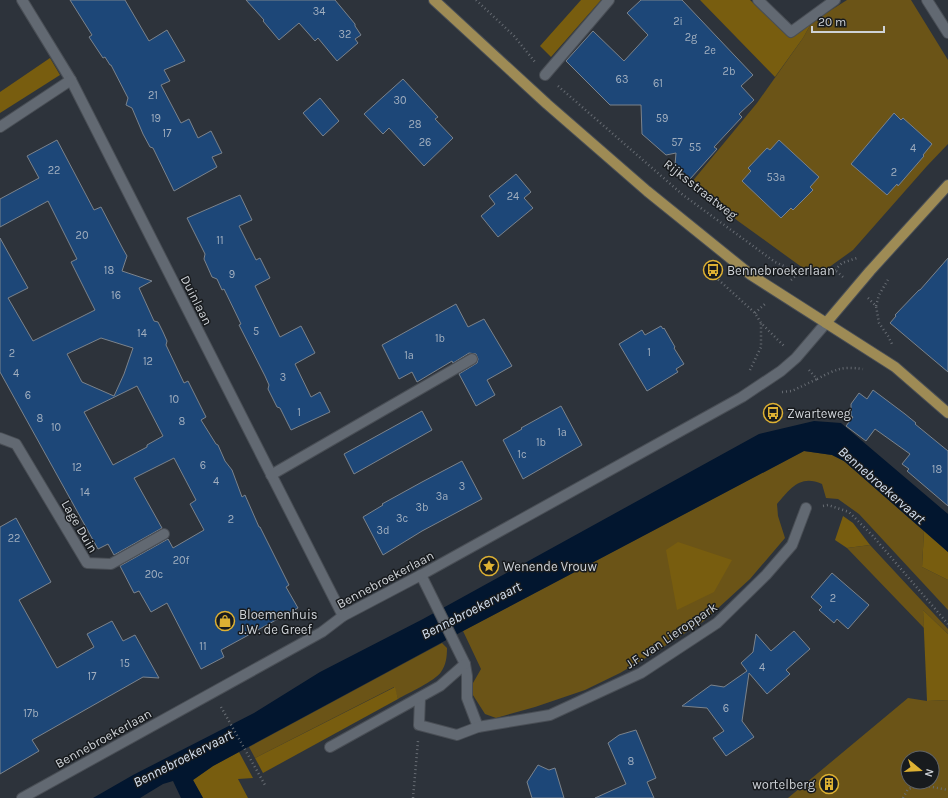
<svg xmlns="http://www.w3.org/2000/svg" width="948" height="798" font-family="Karla,sans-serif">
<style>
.green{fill:#6b5417;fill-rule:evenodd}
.forest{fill:#785d0f}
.water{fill:#02162f}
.building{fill:#1d4778;stroke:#7b838c;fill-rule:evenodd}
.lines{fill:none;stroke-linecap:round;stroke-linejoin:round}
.minor-casing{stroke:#494e55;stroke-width:12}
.major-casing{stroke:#494e55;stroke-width:12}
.path{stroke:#676c73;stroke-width:2.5;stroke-dasharray:1 3;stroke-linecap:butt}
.minor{stroke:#626972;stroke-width:10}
.major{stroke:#9e8b55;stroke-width:10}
.labels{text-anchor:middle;stroke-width:3;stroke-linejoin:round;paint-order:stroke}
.number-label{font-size:11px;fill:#a2afbf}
.street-label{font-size:13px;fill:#ced2d7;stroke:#181b1e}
.poi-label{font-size:13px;fill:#ced2d7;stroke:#181b1e;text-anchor:start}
.water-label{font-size:14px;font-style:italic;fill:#d6e2f2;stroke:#181b1e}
</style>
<rect width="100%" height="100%" fill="#2d333b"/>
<g class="green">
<path d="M847,0h64l37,60v84l-21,22 -74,84 -25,18h-25l-65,-47 -47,-38 66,-80 46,-65 9,-16z"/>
<path d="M804,451l28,4 12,6 80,70 -2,36 26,13v30l-89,-96 -21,-15 -12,-1 -4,-14c-22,-10 -32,5 -45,20l1,12 7,22 -35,41 -46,42 -50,32 -34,20 -35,17 -50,17 -39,11 -11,-4 -14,-22 2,-9 8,-14 -18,-38z"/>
<path d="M870,545l78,84v5l-25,-24 1,18 -77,-80z"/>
<path d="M442,643l5,5c0,9 -1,17 -6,24 -6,9 -33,21 -43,27l-4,-12 -139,71 -6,-11z"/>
<path d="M908,698l19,3 21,-1v98h-160zM908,758h24v24h-24z"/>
</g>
<g class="forest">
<path d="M581,0h20l-50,57 -11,-11z"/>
<path d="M700,0h50l40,37 22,-15 -9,16 -28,39z"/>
<path d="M50,58l10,17 -60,38v-21z"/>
<path d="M843,516l10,7 17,22 -23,3 -12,-8z"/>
<path d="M924,531l24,21v28l-26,-13z"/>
<path d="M678,542l54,18 -18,32 -37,18 -11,-60z"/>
<path d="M923,610l25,24v66l-21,1z"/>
<path d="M395,687l3,12 -135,74 -8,-15z"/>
<path d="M239,752l14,26 -15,1 10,19h-45l-10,-18 20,-14z"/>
</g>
<path class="water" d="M814,421l27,2 107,91v38l-104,-91 -12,-6 -28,-4 -341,180 -250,135 -20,14 10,18h-22l-8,-17 -10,3 -23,14h-47l40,-23 121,-62 66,-41 103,-53 336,-185z"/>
<g class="building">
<path d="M70,0h55l24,41 18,-11 18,31 -21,9 6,11 -9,4 20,38 8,-4 9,19 13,-7 11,22 -10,4 5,10 -43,24 -21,-43 -3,-1 -7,-13 -11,-26 -6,-3 2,-7 -17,-33h-1l-5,-8 -2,1 -14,-21 3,-2z"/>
<path d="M246,0h89l20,24v2l6,9 -6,4 3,4 -21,18 -19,-23 -3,3 -16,-18 -20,17 -16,-19 1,-1z"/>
<path d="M641,0h41l71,75 -12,11 13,14 -15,14 3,3 -28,30 3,2 -27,30 -15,-14 1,-12 -10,2 -24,-21 -1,-29h-31l-44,-44 27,-30 31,30 24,-26 -21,-22z"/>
<path d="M403,79l35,38 -3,2 18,19 -29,28 -35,-38 -6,6 -19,-20z"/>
<path d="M320,98l19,23 -16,15 -20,-23z"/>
<path d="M894,113l7,7 2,-2 29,26 -9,11 1,1 -26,30 -1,-2 -10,11 -36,-31z"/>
<path d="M57,140l37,70 7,-3 22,42 4,7 -5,15 30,10 -13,7 15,33 4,1 5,10 4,9 -1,4 18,38 4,-2 18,36 -5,3 15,24 2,1 7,16 7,9 10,27 3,-2 14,32h1l29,58 -3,2 12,21 -77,42 3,7 -23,12 -34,-66 -16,9 -12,-21 -5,2 -14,-27 48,-27 5,9 31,-18 -14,-26 6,-4 -22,-42 -40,20 28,50 -48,27 -6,-11 -10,5 -98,-177v-134l28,50 -20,10 25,43 62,-31 -24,-48 6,-3 -29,-58 -48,26v-28l39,-21 -12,-22zM101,338l32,10 -9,26 -10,22 -32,-14 -15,-28zM137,386l26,50 -16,9v2l-34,18 -29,-53z"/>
<path d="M779,140l40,37 -9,10 3,3 -20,20 -2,-2 -10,10 -39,-37 9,-10 -3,-3 19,-20 3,2z"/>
<path d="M516,174l15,18 -7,6 9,10 -35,29 -17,-21 14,-12 -6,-8z"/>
<path d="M240,195l12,25 -13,6 17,34 4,-2 10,20 -15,8 25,51 21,-11 14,27 -20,11 16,33 9,-5 10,20 -39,18 -11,-22 -3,-1 -9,-18 1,-4 -4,-9 -26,-51 2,-1 -17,-35 -2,1 -5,-11 -5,-2 -8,-18 1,-5 -18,-36z"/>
<path d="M948,258v114l-58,-49 6,-7 -1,-1 24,-25h1z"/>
<path d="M456,304l12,23 16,-8 28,47 -25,14 8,15 -19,11 -17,-32 18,-11 1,-4 -2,-5 -7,-1 -16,10 -1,-2 -35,21 -5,-10 -13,7 -17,-34z"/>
<path d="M661,326l2,3 1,-1 11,19 -1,1 10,16 -8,5 2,3 -31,19 -28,-47 23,-14 3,5z"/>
<path d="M873,390l32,24 11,9 -1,1 33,27v55l-41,-35 2,-2 -7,-5 8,-10 -35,-25 -9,12 -20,-15 7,-9 -2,-1v-12l8,-11 8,6z"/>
<path d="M561,406l21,39 -59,34 -20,-39 19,-11 -1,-1z"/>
<path d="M422,411l10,19 -78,44 -10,-20z"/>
<path d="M462,461l20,38 -60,32 -39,24 -20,-38 20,-12 -1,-1 40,-22z"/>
<path d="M16,518l35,64 -32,18 38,68 37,-21 -7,-13 25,-13 11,20 12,-6 24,43 -16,-1 -111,63 7,11 -39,23v-247z"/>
<path d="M832,573l37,32 -21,24 -11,-10 -3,4 -15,-13 3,-3 -11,-10z"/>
<path d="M794,631l16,18 -24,21 4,4 -23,20 -18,-21 -7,48 12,16 -28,19 -13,-18 11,-7 -17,-23 -25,-2 29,-21 13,2 23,-16 -6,-8 12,-11 3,-18 15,17z"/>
<path d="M636,730l20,48 -9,4 7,16h-59l31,-14 -18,-41 11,-8z"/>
<path d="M538,765l11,5 6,-2 9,30h-32l-5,-16z"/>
</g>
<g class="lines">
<g class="minor-casing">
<g id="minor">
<path d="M22,0l49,80 272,536"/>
<path d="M758,0l33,32 44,-32"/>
<path d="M927,0l21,33"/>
<path d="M545,75l64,-75"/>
<path d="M0,127l71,-47"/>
<path d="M0,438l16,6 71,119 24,1 53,-30"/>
<path d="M271,475l201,-116"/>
<path d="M421,575l44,89 2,12v22l11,29"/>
<path d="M420,698l-1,27 38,10 21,-8 72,-12 91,-42 76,-50 49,-48 26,-30 14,-37"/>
<path d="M330,747l110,-61 25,-22"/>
<path d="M22,798l300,-166 21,-16 78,-41 321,-178 39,-26 15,-13 30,-35"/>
</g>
</g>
<g class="major-casing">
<g id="major">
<path d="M434,0l113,104 100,87 104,84 144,92 53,46"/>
<path d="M826,323l44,-52 78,-86"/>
</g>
</g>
<g class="path">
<path d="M476,0l38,36 21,26"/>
<path d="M558,86l125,109 92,67 24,11h17l19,-3 8,7"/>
<path d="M709,263l2,10 44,40 6,10 23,23"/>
<path d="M835,270l7,-7 15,-5"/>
<path d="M791,280l8,-7"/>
<path d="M868,298l8,8 3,17 9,13 4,8"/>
<path d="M876,306l3,-11 10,-17"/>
<path d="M755,313l10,-9"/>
<path d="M750,370l11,-23v-24"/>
<path d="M809,370l8,9c20,-10 24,-13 46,-10"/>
<path d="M782,392l10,-1 25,-12"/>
<path d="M823,506l5,-1 21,7 23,23 76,89"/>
<path d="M221,707l44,78"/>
<path d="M413,798l5,-57"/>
<path d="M903,798l5,-9 14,-4 26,5"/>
</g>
<use href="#minor" class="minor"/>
<use href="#major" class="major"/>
</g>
<defs>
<g id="bus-ring" transform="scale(1)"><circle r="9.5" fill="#181b1e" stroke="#deb133" stroke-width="1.5"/><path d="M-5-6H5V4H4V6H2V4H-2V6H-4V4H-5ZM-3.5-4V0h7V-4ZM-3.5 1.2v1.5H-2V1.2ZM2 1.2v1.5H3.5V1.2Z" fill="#deb133"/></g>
<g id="sight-ring" transform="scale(1)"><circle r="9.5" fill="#181b1e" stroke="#deb133" stroke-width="1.5"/><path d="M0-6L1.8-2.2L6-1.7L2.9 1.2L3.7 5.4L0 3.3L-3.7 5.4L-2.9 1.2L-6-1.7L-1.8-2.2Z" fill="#deb133"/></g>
<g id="shop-ring" transform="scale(1)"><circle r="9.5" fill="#181b1e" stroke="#deb133" stroke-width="1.5"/><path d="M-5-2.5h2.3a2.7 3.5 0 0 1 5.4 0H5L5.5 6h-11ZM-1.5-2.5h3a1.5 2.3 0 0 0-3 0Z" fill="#deb133"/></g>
<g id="building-ring" transform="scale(1)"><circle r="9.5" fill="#181b1e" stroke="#deb133" stroke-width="1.5"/><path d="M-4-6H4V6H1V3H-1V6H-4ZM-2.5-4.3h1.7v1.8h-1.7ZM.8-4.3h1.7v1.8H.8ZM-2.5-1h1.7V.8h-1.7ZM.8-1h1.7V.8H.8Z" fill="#deb133"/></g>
</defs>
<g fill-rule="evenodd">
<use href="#bus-ring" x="713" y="270"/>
<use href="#bus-ring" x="773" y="413"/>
<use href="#sight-ring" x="489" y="566"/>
<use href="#shop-ring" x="225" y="621"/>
<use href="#building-ring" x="829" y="784"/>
</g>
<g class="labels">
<g class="number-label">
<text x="319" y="15">34</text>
<text x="678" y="25">2i</text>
<text x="345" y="38">32</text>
<text x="691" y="41">2g</text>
<text x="710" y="54">2e</text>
<text x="729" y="75">2b</text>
<text x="622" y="83">63</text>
<text x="658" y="87">61</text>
<text x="153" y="99">21</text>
<text x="400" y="104">30</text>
<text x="156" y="122">19</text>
<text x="662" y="122">59</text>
<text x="415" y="128">28</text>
<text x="167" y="137">17</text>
<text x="425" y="146">26</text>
<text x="677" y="146">57</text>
<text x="695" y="151">55</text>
<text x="913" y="152">4</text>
<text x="54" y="174">22</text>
<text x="894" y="176">2</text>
<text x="776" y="181">53a</text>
<text x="513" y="200">24</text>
<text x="82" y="239">20</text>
<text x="220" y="244">11</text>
<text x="109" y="274">18</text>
<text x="232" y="278">9</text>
<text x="116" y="299">16</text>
<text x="256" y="335">5</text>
<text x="142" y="337">14</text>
<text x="440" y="342">1b</text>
<text x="649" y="356">1</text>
<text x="12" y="357">2</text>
<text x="409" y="359">1a</text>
<text x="148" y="365">12</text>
<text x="16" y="377">4</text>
<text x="283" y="381">3</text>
<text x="28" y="399">6</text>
<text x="174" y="403">10</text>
<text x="299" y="416">1</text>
<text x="40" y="422">8</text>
<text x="182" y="425">8</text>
<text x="56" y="431">10</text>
<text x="562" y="436">1a</text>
<text x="541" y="446">1b</text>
<text x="522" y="458">1c</text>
<text x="203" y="469">6</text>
<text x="77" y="471">12</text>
<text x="937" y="473">18</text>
<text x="216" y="485">4</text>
<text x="462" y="490">3</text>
<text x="85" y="496">14</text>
<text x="442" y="500">3a</text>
<text x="422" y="511">3b</text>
<text x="402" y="522">3c</text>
<text x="231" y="523">2</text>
<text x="383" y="534">3d</text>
<text x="14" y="542">22</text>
<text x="181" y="564">20f</text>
<text x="154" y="578">20c</text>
<text x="833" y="602">2</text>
<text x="203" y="650">11</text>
<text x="125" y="667">15</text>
<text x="762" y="671">4</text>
<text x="92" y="680">17</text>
<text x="726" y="712">6</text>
<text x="31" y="717">17b</text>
<text x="631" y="765">8</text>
</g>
<g class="street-label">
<text transform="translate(701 189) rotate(38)" y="5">Rijksstraatweg</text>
<text transform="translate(197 300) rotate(63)" y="5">Duinlaan</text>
<text transform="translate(80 526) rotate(60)" y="5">Lage Duin</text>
<text transform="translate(385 579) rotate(-28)" y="5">Bennebroekerlaan</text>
<text transform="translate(671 635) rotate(-34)" y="5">J.F. van Lieroppark</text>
<text transform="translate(103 738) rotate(-29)" y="5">Bennebroekerlaan</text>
</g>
<g class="poi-label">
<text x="727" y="275">Bennebroekerlaan</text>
<text x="787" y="418">Zwarteweg</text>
<text x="503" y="571">Wenende Vrouw</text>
<text x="239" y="619">Bloemenhuis<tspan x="239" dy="15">J.W. de Greef</tspan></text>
<text x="815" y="789" text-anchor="end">wortelberg</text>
</g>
<g class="water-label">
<text transform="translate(882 485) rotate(41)" y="5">Bennebroekervaart</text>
<text transform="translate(471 610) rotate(-27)" y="5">Bennebroekervaart</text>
<text transform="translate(183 758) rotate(-27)" y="5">Bennebroekervaart</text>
</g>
</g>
<g transform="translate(920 770) rotate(108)"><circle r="19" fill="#181b1e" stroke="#616468"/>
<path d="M0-3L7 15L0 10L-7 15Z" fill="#deb133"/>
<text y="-6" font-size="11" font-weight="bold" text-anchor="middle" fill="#ced2d7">N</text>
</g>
<path d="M812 26v6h72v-6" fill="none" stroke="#ced2d7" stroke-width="2"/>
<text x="818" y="26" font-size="12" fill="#ced2d7" stroke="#181b1e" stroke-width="3" paint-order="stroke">20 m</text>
</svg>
